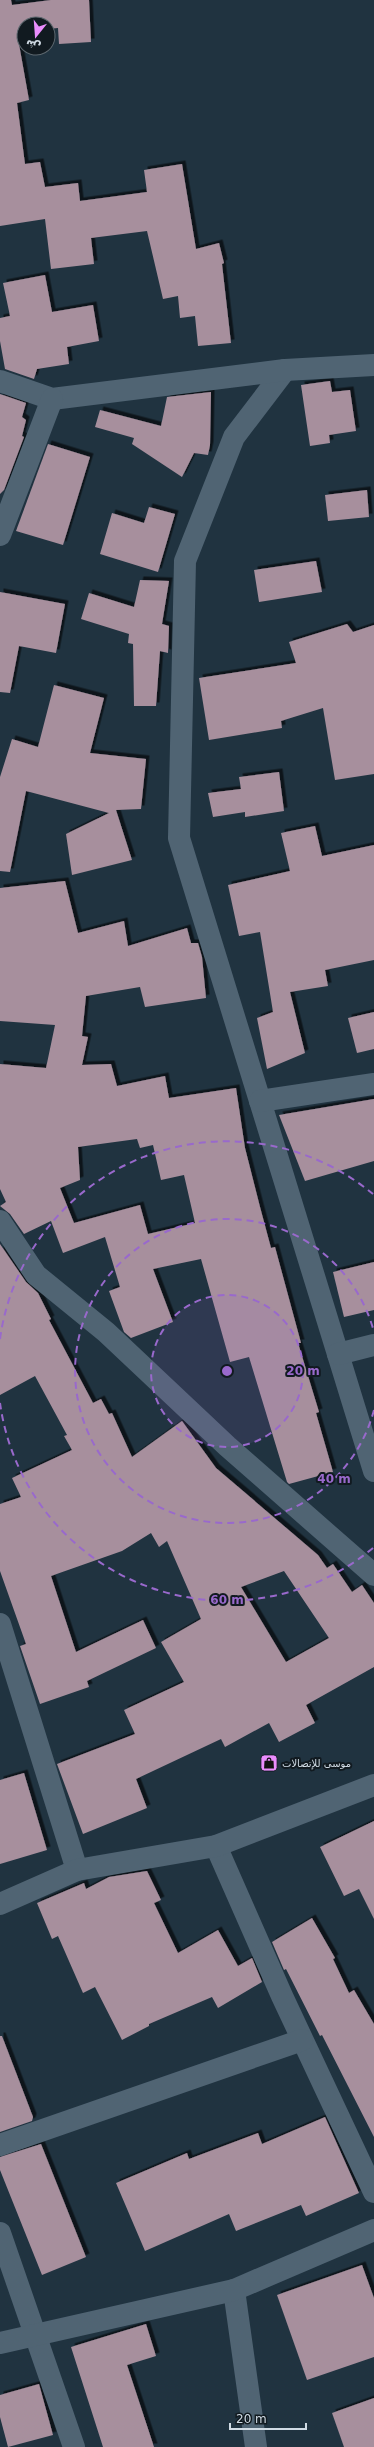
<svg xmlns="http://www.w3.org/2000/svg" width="374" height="2447" font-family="'DejaVu Sans','Noto Sans Arabic',sans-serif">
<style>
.building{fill:#a78f9d;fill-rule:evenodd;filter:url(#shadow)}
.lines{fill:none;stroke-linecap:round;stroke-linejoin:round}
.street{stroke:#506473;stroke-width:22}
.secondary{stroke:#506473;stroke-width:22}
.ring{fill:none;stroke:#9969cc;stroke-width:2;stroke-dasharray:7 5}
.labels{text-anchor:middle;stroke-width:4;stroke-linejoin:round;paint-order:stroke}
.poi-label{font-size:10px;fill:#d0dbe4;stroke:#111a20;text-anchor:start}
.centre{fill:#9969cc;stroke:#111a20;stroke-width:2}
.ring-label{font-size:12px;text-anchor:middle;font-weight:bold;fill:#9969cc;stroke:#111a20;stroke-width:4;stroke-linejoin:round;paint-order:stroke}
</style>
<defs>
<filter id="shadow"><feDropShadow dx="3.5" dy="-3.5" stdDeviation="0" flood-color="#0009"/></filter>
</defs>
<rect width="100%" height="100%" fill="#203340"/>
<g class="building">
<path d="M0,0h11l1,5 39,-5h38l2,42 -32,2 -1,-16 -10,1v-5h-24v8l-7,1 12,67 -12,3 8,61 15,-2 5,25 33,-4 2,18 67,-9 -3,-22 38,-6 14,85 23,-6 5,20 -2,1 9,79 -33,3 -3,-30 -15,2 -2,-22 -15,3 -16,-68 -56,7 3,26 -43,5 -6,-50 -45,7z"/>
<path d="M45,275l7,37 41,-7 6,36 -32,6 2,17 -32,5 -3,10 -29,-10 -5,-28v-23l10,-2 -7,-33z"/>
<path d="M330,381l2,11 18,-2 6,41 -27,4 1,8 -20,3 -9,-61z"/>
<path d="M211,392l-1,53 -2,10 -14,-2 -12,24 -50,-33 2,-6 -39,-11 5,-17 61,16 6,-29z"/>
<path d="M0,394l26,9 -4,14 4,3 -4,16 2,1 -20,53 -4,4z"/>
<path d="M48,444l42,13 -27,88 -47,-14z"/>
<path d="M367,490l2,27 -41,4 -3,-26z"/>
<path d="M149,507l26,7 -17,58 -58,-18 12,-41 32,10z"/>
<path d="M316,561l6,31 -63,10 -5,-32z"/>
<path d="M140,580l29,1 -7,43 7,2 -1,27 -8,-2 -4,55h-22l-1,-62 -5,-1 1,-9 -48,-15 8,-26 45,14z"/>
<path d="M0,592l65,12 -9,49 -37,-7 -9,47 -10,-1z"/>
<path d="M347,624l6,8 21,-7v149l-39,6 -12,-72 -42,13 1,7 -73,12 -10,-62 97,-15 -7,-21z"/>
<path d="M54,685l50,13 -14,55 56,6 -5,50 -25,1 16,50 -60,15 -6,-41 43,-21 -83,-22 -16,81 -10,-1v-94l12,-38 26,8z"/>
<path d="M279,772l5,39 -39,6v-5l-32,5 -5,-24 33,-4 -2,-12z"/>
<path d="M315,826l7,30 52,-11v115l-49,10 3,16 -38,6 15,61 -38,16 -10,-51 16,-6 -13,-80 -21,4 -11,-51 62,-14 -9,-38z"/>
<path d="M65,881l13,52 46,-12 4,25 59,-18 4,15h7l4,14 4,41 -61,9 -5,-20 -54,9 -4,40 6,1 -6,28 29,-1 6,22 48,-10 4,22 67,-10 9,60 15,59 11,41 4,-1 26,96h-3l21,69 -3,1 17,59 -44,12 -2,-2 -38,-125 -19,5 -29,-103 -48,10 20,53 -42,16 -7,-6 -15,-41 11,-4 -15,-50 -42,16 -12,-32 -27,13 -14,-20 -10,-8 6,-4 -6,-13v-125l46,4 9,-43 -55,-4v-133zM137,1139l3,9 13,-3 8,35 23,-5 11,48 -47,11 -8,-29 -66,18 -14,-35 20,-8 -2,-33z"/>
<path d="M374,1012v37l-17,4 -9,-35z"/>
<path d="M374,1099v62l-69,20 -26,-66z"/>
<path d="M0,1244l26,38 12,11 13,26 -2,1 44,83 8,-4 8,15 3,-1 20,44 50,-36 34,47 102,87 9,13 6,-4 19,28 10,-7 12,18v64l-68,38 9,18 -36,19 -10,-19 -44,24 -4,-8 -85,40 11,29 -64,26 -26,-70 78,-30 -11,-24 60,-28 -23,-40 40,-23 -34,-78 -8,6 -8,-14 -29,18 -71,25 25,76 67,-32 13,28 -69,33 2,6 -49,17 -20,-58 6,-2 -26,-73v-67l21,-7 -9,-19 60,-28 -8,-14 3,-1 -32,-59 -35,19zM284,1571l45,67 -43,24 -45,-75z"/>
<path d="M374,1262v48l-30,7 -11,-45z"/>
<path d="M24,1773l23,77 -47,14v-84z"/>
<path d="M374,1821v98l-15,-30 -15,7 -24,-49z"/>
<path d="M147,1871l14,29 -7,3 24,50 40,-23 20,36 14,-8 10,24 -44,26 -6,-11 -63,27v2l-27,14 -27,-53 -12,6 -25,-57 -6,3 -15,-36 47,-20 2,6 23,-12z"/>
<path d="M312,1918l23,40 -2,1 16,34 5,-3 20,34v113l-52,-102 -2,1 -34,-67 -2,1 -12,-28z"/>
<path d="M0,2036h2l31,81 -1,4 -32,11z"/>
<path d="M325,2117l34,76 -53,23 -5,-11 -65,26 -7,-17 -84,37 -29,-68 71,-30 2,6 69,-26 4,11z"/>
<path d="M41,2144l45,113 -44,18 -42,-105v-13z"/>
<path d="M362,2265l12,33v59l-67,23 -30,-85z"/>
<path d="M146,2324l10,32 -29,9 27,82h-51l-32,-100z"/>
<path d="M39,2384l14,51 -45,12 -8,-30v-22z"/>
<path d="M374,2398v49h-30l-12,-34z"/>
</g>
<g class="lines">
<g class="street">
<path d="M285,370l-51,67 -49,124 -6,277 195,633"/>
<path d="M0,381l52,18 233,-29 89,-5"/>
<path d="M0,535l52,-136"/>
<path d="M260,1101l114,-17"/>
<path d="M0,1221l36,54 70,57 121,114 147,129"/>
<path d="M338,1354l36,-9"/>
<path d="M0,1624l77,246"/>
<path d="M216,1846l66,150 92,196"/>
<path d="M0,2145l302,-105"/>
<path d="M0,2233l74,214"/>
<path d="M234,2290l22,157"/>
<path d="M0,2343l234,-53 140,-60"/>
</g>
<path class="secondary" d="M0,1904l77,-34 139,-24 158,-61"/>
</g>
<circle cx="227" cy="1371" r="76" fill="#9969cc" fill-opacity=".12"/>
<g class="ring">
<circle cx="227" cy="1371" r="76"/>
<path d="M374 1410A152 152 0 1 1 374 1332"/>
<path d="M373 1548A229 229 0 0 1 0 1403M0 1339A229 229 0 0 1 373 1194"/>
</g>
<defs>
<g id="shop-square" transform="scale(0.9)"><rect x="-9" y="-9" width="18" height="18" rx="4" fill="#ea8dfd" stroke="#111a20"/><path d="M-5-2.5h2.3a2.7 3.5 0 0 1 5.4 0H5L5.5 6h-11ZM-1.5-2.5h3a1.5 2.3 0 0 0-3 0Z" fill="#111"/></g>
</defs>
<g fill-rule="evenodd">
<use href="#shop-square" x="269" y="1763"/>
</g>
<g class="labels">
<g class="poi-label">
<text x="282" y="1767">موسى للإتصالات</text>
</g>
</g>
<circle cx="227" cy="1371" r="6" class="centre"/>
<g class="ring-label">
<text x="303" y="1375">20 m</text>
<text x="334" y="1483">40 m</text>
<text x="227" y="1604">60 m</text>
</g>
<g transform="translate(36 36) rotate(197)"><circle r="19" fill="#111a20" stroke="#5d676e"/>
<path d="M0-3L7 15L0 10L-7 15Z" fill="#ea8dfd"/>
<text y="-6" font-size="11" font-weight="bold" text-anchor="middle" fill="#d0dbe4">ش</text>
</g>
<path d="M230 2423v6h76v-6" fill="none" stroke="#d0dbe4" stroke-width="2"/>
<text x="236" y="2423" font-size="12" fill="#d0dbe4" stroke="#111a20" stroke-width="3" paint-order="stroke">20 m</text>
</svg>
